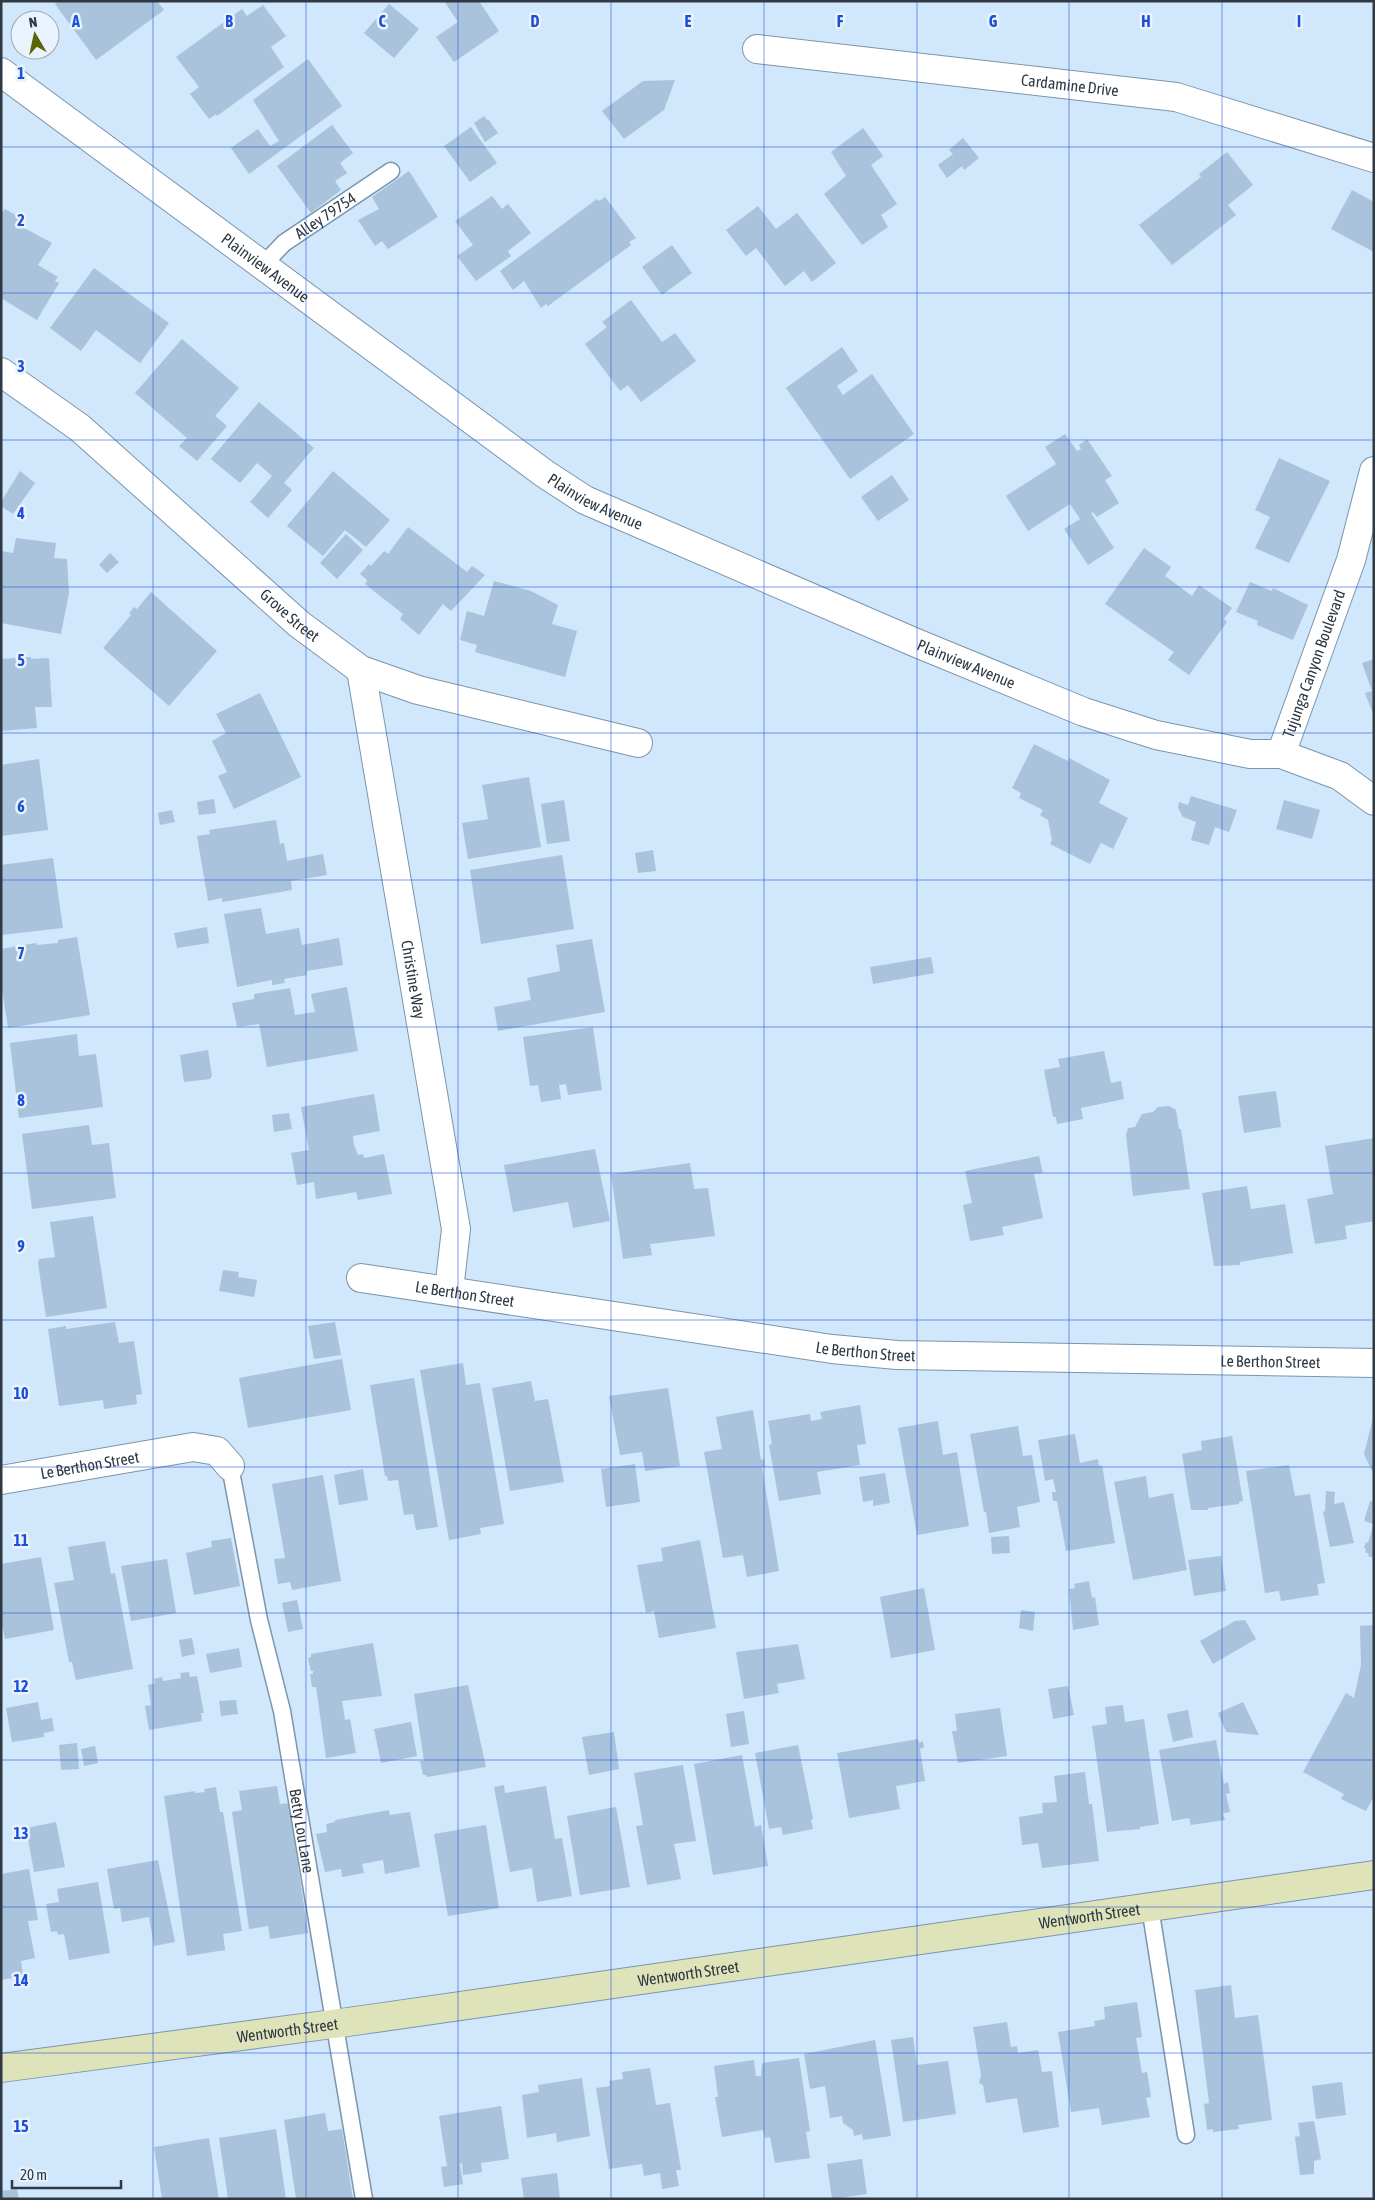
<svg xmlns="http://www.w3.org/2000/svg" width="1375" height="2200" font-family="'Asap Condensed',sans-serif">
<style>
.building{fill:#a8c3db}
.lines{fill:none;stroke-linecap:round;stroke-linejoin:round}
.lane-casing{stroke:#7b95ac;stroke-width:19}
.street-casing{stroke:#7b95ac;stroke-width:30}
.secondary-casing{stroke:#7b95ac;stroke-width:30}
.lane{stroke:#fff;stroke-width:16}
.street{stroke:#fff;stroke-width:28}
.secondary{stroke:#dee3ba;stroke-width:28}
.grid{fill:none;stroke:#1d4ed8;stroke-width:1;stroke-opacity:0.55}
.labels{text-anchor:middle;stroke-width:5;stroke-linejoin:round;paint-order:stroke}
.street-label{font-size:16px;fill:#2e3943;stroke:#e8f3fd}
.grid-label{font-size:16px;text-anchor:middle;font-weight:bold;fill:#1d4ed8;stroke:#e8f3fd;stroke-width:5;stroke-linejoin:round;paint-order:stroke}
</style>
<rect width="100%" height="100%" fill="#d1e7fb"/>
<g class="building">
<path d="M58,1h99l7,9 -68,50 -41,-56z"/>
<path d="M444,1h35l20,30 -45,31 -18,-25 22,-15z"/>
<path d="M389,4l30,25 -25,29 -30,-25z"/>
<path d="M263,5l23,31 -15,11 13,20 -67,49 -1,-2 -7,5 -19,-25 9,-7 -23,-30 66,-48 5,7z"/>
<path d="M308,59l34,47 -93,68 -18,-26 27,-19 12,17 9,-5 -26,-41z"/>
<path d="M675,80l-11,30 -40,29 -22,-28 41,-30z"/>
<path d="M484,116l3,4 1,-1 10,14 -13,9 -11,-19z"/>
<path d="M332,125l21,28 -13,10 7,10 -12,8 6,9 -30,23 -34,-47z"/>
<path d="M471,127l26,36 -27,19 -26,-36z"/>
<path d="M863,128l20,28 -12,9 26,39 -16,11 7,12 -26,18 -38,-51 22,-18 -15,-24z"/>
<path d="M963,138l16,20 -15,12 -2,-4 -15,12 -9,-13 15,-11 -4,-4z"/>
<path d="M1227,152l26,33 -25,20 8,10 -64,50 -33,-40 62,-48 -2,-3z"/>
<path d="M409,171l29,46 -50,32 -6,-8 -7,5 -17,-26 21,-11 -7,-12z"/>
<path d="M1352,190l22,12v50l-43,-23z"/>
<path d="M492,196l10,13 6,-5 23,29 -23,18 3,5 -35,25 -19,-25 16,-11 -18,-24z"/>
<path d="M605,197l31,41 -7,4 2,3 -83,61 -2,-2 -5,4 -17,-27 -11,9 -13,-19 97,-72 2,2z"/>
<path d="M758,206l18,23 21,-16 39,50 -24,19 -8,-11 -19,15 -29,-38 -10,8 -20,-26z"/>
<path d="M5,209l16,9 -4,6 35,19 -14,22 20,12 -3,4 4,2 -22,37 -36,-22v-84z"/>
<path d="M672,245l20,28 -30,22 -20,-28z"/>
<path d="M94,268l75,55 -29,40 -44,-33 -15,21 -31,-23z"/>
<path d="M631,300l31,42 13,-9 21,28 -55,41 -13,-17 -8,6 -35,-47 22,-17 -5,-5z"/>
<path d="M182,339l57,49 -24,28 12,10 -30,35 -18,-15 8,-8 -52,-45z"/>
<path d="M842,347l16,24 -21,15 6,9 29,-21 42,60 -64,45 -64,-91z"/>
<path d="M259,402l55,46 -30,35 8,7 -24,28 -18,-16 22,-26 -15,-13 -17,20 -29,-24z"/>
<path d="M1065,434l12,17 4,-2 -2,-4 8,-6 25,37 -7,4 14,23 -22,14 -4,-5 -2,1 23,35 -26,17 -24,-36 16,-10 -10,-15 -42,27 -22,-35 50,-32 -11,-17z"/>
<path d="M1279,458l51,23 -41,82 -34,-15 15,-31 -15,-7z"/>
<path d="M20,471l15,12 -22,31 -12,-8v-4z"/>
<path d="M333,471l57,49 -24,27 -21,-17 -22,26 -36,-30z"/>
<path d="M892,475l17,25 -31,21 -17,-24z"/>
<path d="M408,527l59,45 5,-6 13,9 -34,36 -8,-7 -24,31 -19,-16 3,-5 -38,-30 2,-4 -7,-6 9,-10 2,2 13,-15 4,3z"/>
<path d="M346,534l17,16 -26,29 -17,-16z"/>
<path d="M16,538l40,5 -2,15 13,1 2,34 -8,41 -60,-11v-72l12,2z"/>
<path d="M1144,548l27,19 -6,9 27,20 7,-11 33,23 -8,11 3,3 -38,53 -21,-15 6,-8 -69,-48z"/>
<path d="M110,553l9,9 -12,11 -8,-8z"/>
<path d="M494,581l37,10 27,14 -6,19 25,7 -12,46 -90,-25 2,-7 -17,-5 7,-29 17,5z"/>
<path d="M1250,582l22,9 1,-3 35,17 -15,35 -36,-15 1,-4 -22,-9z"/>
<path d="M151,592l66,59 -48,55 -66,-58 28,-33 -2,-2 5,-6 3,2z"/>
<path d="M31,657v2l18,-1 3,49h-17l2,21 -36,3v-72z"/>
<path d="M1374,659v57l-9,-23 7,-2 -10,-28z"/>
<path d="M260,693l41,84 -67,32 -16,-33 9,-4 -15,-31 14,-8 -10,-19z"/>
<path d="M1034,744l34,17 1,-3 41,22 -11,23 29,15 -15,31 -12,-6 -11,21 -40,-20 2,-4 -4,-20 -8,-5 3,-5 -24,-12 2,-5 -9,-5z"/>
<path d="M39,759l9,71 -47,6v-71z"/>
<path d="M529,777l12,70 -73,12 -6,-36 26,-4 -6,-34z"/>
<path d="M1191,796l46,14 -8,22 -14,-5 -6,18 -18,-5 5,-18 -13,-5 -5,-9 1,-6 9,3z"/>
<path d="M214,799l2,14 -17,2 -2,-13z"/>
<path d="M564,800l6,41 -23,3 -6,-40z"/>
<path d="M1284,800l36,10 -8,29 -36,-10z"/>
<path d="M172,810l3,12 -15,3 -2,-12z"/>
<path d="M276,820l4,24 4,-1 3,18 36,-7 4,21 -36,6 1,9 -70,12v-4l-14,3 -11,-65 13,-2 -1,-4z"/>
<path d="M653,850l3,21 -18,2 -3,-20z"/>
<path d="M562,855l12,74 -93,15 -11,-74z"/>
<path d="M53,858l10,70 -62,7v-70z"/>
<path d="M261,908l5,26 33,-6 3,17 37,-7 4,27 -36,6v4l-23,4 1,4 -13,2v-5l-35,7 -13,-73z"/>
<path d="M207,927l2,16 -32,5 -3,-15z"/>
<path d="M77,937l13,78 -82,13 -7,-46v-33l35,-6 1,2 21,-2v-3z"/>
<path d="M592,939l13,73 -107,19 -4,-24 37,-7 -4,-22 33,-7 -4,-26z"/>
<path d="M931,957l3,16 -61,11 -3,-17z"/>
<path d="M347,987l11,64 -91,16 -8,-43 -22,3 -5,-24 22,-4v-5l36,-6 5,27 20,-3 -4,-18z"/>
<path d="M593,1027l9,63 -34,5 -2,-11 -7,1 2,14 -20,3 -3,-17 -8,1 -7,-49z"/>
<path d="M77,1034l2,22 17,-2 7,53 -84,11 -9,-75z"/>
<path d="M208,1050l4,26 -2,3 -26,3 -4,-27z"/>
<path d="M1104,1051l7,32 10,-2 3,18 -43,9 2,11 -26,5 -1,-7h-3l-9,-47 16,-3 -2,-8z"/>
<path d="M1276,1091l5,36 -37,6 -6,-37z"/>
<path d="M374,1094l6,37 -27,5 1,9 4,10 5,-1 1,4 20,-4 8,40 -34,6 -2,-8 -40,7 -2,-17 -17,3 -6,-32 18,-3 -8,-43z"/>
<path d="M1169,1106l7,4 3,19h2l9,60 -57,7 -7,-61 2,-7 7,-1 7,-13 11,-2 5,-5z"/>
<path d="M289,1113l3,16 -18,3 -2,-17z"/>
<path d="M89,1125l3,20 17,-2 7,55 -84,11 -10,-75z"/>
<path d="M1374,1138v83l-29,5 2,13 -32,5 -8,-45 26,-5 -8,-48z"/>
<path d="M595,1149l15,72 -37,7 -5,-26 -55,10 -9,-47z"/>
<path d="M1039,1156l4,17 -9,1 9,44 -41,9 2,8 -34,6 -7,-36 9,-2 -7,-32z"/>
<path d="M690,1163l4,26 14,-1 7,48 -65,8 2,11 -29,4 -12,-85z"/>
<path d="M1247,1186l4,23 34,-5 8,49 -53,9v3l-26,1 -12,-73z"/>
<path d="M93,1216l14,92 -61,9 -8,-54 1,-4 16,-2 -5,-35z"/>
<path d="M223,1270l16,2 -1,5 19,3 -3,17 -35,-6z"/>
<path d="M115,1322l4,21 15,-2 8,53 -6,1 1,9 -33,5 -1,-9 -44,6 -11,-77 18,-3v3z"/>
<path d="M335,1322l6,33 -27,4 -6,-33z"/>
<path d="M342,1359l9,51 -103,18 -9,-50z"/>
<path d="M463,1363l3,22 14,-2 24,141 -24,4 1,6 -32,6 -29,-170z"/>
<path d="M414,1378l24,149 -22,3 -3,-16 -9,1 -6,-35 -10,1 -1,-5h-2l-15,-91z"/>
<path d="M531,1381l4,20 13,-2 16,83 -54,9 -18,-103z"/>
<path d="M668,1388l12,78 -35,5 -3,-19 -22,3 -11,-59z"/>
<path d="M860,1405l6,39 -9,1 3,20 -43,7 4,22 -42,7 -10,-56 3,-1 -4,-23 42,-7 1,7 11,-2 -2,-7z"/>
<path d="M753,1410l8,50 3,-1 1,8h-3l17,104 -32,6 -4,-22 -20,3 -19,-106 18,-3 -6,-32z"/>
<path d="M1373,1418h1v57l-10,-21z"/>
<path d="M938,1421l5,34 14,-3 12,74 -52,9 -19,-107z"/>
<path d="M1018,1426l5,30 9,-1 8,47 -23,5 3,20 -31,6 -3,-21h-2l-14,-78z"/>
<path d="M1075,1434l5,29 18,-4 1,7 3,-1 13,78 -49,8 -9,-50h-4l-1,-9h4l-3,-13 -8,2 -7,-41z"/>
<path d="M1232,1436l11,65 -4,1v2l-31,4v2h-17l-9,-56 20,-4 -1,-9z"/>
<path d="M635,1464l5,38 -34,5 -5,-38z"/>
<path d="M1289,1465l6,31 15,-2 15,89 -8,1 2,11 -38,6 -2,-10 -14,2 -19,-122z"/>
<path d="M363,1469l5,31 -29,5 -5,-30z"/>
<path d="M885,1473l5,30 -17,3v-6l-10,2 -4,-25z"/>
<path d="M323,1475l18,106 -49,9 -2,-8 -12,2 -4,-25 11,-1 -13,-74z"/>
<path d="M1146,1476l3,22 24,-5 14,77 -54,10 -19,-98z"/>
<path d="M1326,1491l9,1 -1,12 10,-2 10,41 -24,4 -7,-35 2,-1z"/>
<path d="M1370,1501l4,1v22l-10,-3z"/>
<path d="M1373,1526h1v32l-6,-2 1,-2 -4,-2 1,-3 -2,-1 2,-6 2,1z"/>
<path d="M1009,1536l1,17 -18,1 -1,-17z"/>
<path d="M231,1538l9,48 -46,9 -8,-42 26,-6 -1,-6z"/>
<path d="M700,1540l16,88 -57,10 -5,-27 -8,2 -9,-48 26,-4 -2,-13z"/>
<path d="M105,1541l6,33 4,-1 18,96 -57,11 -4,-18h-3l-15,-79 20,-3 -6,-33z"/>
<path d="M1221,1556l5,35 -32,5 -6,-36z"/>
<path d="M41,1557l13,73 -49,9 -4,-19v-56z"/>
<path d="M167,1559l9,54 -45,8 -10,-55z"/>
<path d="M1089,1581l3,17 3,-1 4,28 -26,5 -4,-41 6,-1 -1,-4z"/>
<path d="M924,1588l11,62 -44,8 -11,-61z"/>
<path d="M297,1600l6,29 -15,3 -6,-29z"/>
<path d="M1021,1610l14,2 -2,19 -14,-3z"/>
<path d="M1245,1620l11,19 -43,25 -13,-23 35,-20z"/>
<path d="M1374,1625v171l-8,15 -25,-12 3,-5 -41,-22 43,-79 8,5 7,-33 -1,-39z"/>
<path d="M192,1638l3,16 -13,3 -3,-17z"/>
<path d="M373,1643l9,53 -40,5 3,19 5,-1 6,34 -30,5 -10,-71h-4l-2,-13h3v-3h-2l-3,-13 3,-1v-3z"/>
<path d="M798,1644l7,35 -28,5 2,9 -35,6 -8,-47z"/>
<path d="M239,1648l3,19 -32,6 -4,-19z"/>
<path d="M189,1672l1,5 7,-1 7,37h-3l1,8 -53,9 -4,-24 6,-1 -3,-20 7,-2 -1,-4 8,-2 1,4 18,-3 -1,-5z"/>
<path d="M468,1685l18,82 -59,10 -1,-2h-3l-3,-14h4l-10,-67z"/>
<path d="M1068,1686l6,29 -21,4 -5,-30z"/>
<path d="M236,1700l2,14 -17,2 -2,-15z"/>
<path d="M38,1702l3,18 11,-2 2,13 -10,2v4l-32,5 -6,-34z"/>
<path d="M1243,1702l16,33 -33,-3 -8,-19z"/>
<path d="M1123,1705l2,17 19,-3 15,105 -19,3v2l-33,3 -15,-106 15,-2 -2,-17z"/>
<path d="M1000,1708l7,48 -49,7 -6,-32h5l-2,-17z"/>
<path d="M1188,1710l5,27 -20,5 -6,-28z"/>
<path d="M744,1711l5,33 -18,3 -5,-33z"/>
<path d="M411,1722l6,34 -36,7 -7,-34z"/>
<path d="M614,1732l5,37 -30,6 -7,-38z"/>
<path d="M918,1739l1,4 4,-2 1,6 -4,2 5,32 -29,5 4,23 -51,9 -12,-65z"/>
<path d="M1216,1740l8,44 4,-2 2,11 -4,1 4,18 -7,1 2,7 -34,5 -2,-7 -17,3 -13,-71z"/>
<path d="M77,1743l2,26 -18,1 -2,-25z"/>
<path d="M798,1745l15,74 -2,1 2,9 -30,6 -2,-8 -12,2 -14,-76z"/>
<path d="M95,1746l3,17 -14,3 -3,-17z"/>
<path d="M742,1755l13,72 6,-2 7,41 -55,9 -19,-111z"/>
<path d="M683,1765l13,76 -22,3 7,35 -34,6 -11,-59 7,-1 -9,-52z"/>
<path d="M1085,1772l4,32h3l7,57 -57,7 -4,-25 -16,2 -3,-28 24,-4 -1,-10 15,-1 -3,-26z"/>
<path d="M504,1785l1,8 41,-7 9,53 7,-1 10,58 -35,6 -5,-34 -22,4 -16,-85z"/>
<path d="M277,1786l3,18 9,-1 19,130 -38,6 -2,-13 -19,3 -17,-117 10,-2 -3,-19z"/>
<path d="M216,1787l4,25h3l19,119 -19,3 2,16 -38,6 -23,-160 31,-5v2l10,-1 -1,-3z"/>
<path d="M616,1807l14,80 -50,8 -13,-79z"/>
<path d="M389,1810l1,5 20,-3 10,55 -35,7 -2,-14 -21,4 2,9 -22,4 -1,-8 -16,3 -9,-38 11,-2 -1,-8 9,-2v-2z"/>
<path d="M56,1822l9,45 -31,5 -8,-44z"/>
<path d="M486,1825l13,83 -51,8 -14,-82z"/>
<path d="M158,1860l17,82 -21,4 -5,-29 -27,5 -2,-14 -6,1 -7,-40z"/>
<path d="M29,1869l9,51 -10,1 7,37 -14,3 2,15 -22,4v-106z"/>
<path d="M98,1882l12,71 -41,7 -5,-26 -6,1 -1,-4 -6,1 -5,-28 13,-2 -2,-13z"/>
<path d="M1231,1985l4,33 23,-3 14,105 -34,5 1,4 -26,3v-3l-6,1 -3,-26 5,-1 -14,-113z"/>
<path d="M1137,2002l5,35 -6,1 6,35 5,-1 4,25 -5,1 4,19 -48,8 -3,-17 -28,4 -13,-80 37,-6 -1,-5 11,-2 -1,-12z"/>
<path d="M1007,2022l4,25 6,-1 1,7 20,-3 4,22 10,-1 7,56 -36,6 -6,-35 -31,5 -3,-18 -4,-2 2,-8 -8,-48z"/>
<path d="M913,2037l4,28 31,-4 8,53 -53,8 -12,-82z"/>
<path d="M875,2040l16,96 -28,4 -1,-6 -8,2 -1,-6 -10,-7 -1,-7 -12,2 -5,-32 -15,3 -6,-35z"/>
<path d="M799,2058l11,73 -4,1 4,26 -35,5 -5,-26 -5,1 -2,-8 -41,7 -7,-40h3l-4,-31 40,-6 2,16h5l1,-13z"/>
<path d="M650,2068l6,37 14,-2 11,67h-5l3,16 -17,3 -2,-16 -16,3 -2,-12 -33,5 -13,-81 14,-2 -1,-5 14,-2 -1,-7z"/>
<path d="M582,2078l8,58 -33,6 -1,-9 -29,5 -5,-43 17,-3 -1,-7z"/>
<path d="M1342,2082l4,33 -30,4 -4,-33z"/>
<path d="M501,2106l8,53 -28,4 1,9 -19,3 -1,-12 -2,1 3,20 -19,3 -3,-20 6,-1 -8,-50z"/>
<path d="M325,2113l3,18 14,-2 11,70h-57l-12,-79z"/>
<path d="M1314,2121l7,38 -7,2v13l-14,1 -5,-38 5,-1 -2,-13z"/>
<path d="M276,2129l10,70h-58l-9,-61z"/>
<path d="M209,2138l10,61h-57l-8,-52z"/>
<path d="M862,2159l5,35 -35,5 -5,-35z"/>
<path d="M557,2173l3,26h-36l-3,-21z"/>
<path d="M17,2189l2,10h-18v-8z"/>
</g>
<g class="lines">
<g class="lane-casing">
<g id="lane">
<path id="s1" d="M263,265l21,-22 107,-72"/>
<path id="s2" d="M230,1466l29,154 23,91 82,488"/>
<path d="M1150,1907l36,228"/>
</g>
</g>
<g class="street-casing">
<g id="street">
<path id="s3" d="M757,49l419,48 198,61"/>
<path id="s4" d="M1,72l544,402 40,26 329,142 170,70 72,23 94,19h31l59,22 34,25"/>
<path id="s5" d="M1,372l79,56 219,196 62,46 57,20 220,53"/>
<path id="s6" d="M361,670l95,559 -7,61"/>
<path id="s7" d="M1281,754l70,-194 23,-89"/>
<path id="s8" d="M361,1278l471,71 65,6 477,8"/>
<path id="s9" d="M1,1480l192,-33 24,4 13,15"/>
</g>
</g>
<g class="secondary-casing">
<g id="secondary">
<path id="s10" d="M1,2068l347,-46 1026,-147"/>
</g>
</g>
<use href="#lane" class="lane"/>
<use href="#street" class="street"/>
<use href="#secondary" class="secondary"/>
</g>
<path class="grid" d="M153,1v2198M306,1v2198M458,1v2198M611,1v2198M764,1v2198M917,1v2198M1069,1v2198M1222,1v2198M1,147h1373M1,293h1373M1,440h1373M1,587h1373M1,733h1373M1,880h1373M1,1027h1373M1,1173h1373M1,1320h1373M1,1467h1373M1,1613h1373M1,1760h1373M1,1907h1373M1,2053h1373"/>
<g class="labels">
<g class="street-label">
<text dy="6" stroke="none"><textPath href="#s3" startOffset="315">Cardamine Drive</textPath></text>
<text dy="6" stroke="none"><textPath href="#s1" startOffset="80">Alley 79754</textPath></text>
<text dy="6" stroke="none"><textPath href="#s4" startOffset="329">Plainview Avenue</textPath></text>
<text dy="6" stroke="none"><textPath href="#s4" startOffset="734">Plainview Avenue</textPath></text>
<text dy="6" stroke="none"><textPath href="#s5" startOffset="378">Grove Street</textPath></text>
<text dy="6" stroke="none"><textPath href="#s7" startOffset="96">Tujunga Canyon Boulevard</textPath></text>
<text dy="6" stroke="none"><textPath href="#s4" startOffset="1139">Plainview Avenue</textPath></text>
<text dy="6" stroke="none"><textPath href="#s6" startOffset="314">Christine Way</textPath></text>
<text dy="6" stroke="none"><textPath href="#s8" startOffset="105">Le Berthon Street</textPath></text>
<text dy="6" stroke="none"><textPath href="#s8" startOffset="510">Le Berthon Street</textPath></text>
<text dy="6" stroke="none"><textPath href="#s8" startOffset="915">Le Berthon Street</textPath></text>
<text dy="6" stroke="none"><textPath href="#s9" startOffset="90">Le Berthon Street</textPath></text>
<text dy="6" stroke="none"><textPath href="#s2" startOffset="372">Betty Lou Lane</textPath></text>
<text dy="6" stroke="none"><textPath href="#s10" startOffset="1099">Wentworth Street</textPath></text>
<text dy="6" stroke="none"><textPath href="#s10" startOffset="694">Wentworth Street</textPath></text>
<text dy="6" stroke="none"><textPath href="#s10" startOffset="289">Wentworth Street</textPath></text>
</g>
</g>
<g class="grid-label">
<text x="76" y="27">A</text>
<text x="229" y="27">B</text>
<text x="382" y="27">C</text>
<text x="535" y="27">D</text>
<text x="688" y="27">E</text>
<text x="840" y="27">F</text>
<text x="993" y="27">G</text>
<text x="1146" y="27">H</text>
<text x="1299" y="27">I</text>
<text x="21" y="79">1</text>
<text x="21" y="226">2</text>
<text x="21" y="372">3</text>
<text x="21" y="519">4</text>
<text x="21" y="666">5</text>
<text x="21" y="812">6</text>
<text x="21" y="959">7</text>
<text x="21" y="1106">8</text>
<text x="21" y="1252">9</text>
<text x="21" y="1399">10</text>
<text x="21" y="1546">11</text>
<text x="21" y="1692">12</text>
<text x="21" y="1839">13</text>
<text x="21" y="1986">14</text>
<text x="21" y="2132">15</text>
</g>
<rect width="1375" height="2200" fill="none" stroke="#2e3943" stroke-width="5"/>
<g transform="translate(35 35) rotate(351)"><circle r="24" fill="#e8f3fd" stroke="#9ea9b3"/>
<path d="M0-4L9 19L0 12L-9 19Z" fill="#5b6506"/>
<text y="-8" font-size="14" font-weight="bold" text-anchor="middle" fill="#2e3943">N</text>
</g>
<path d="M12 2180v8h109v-8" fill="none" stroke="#2e3943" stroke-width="2.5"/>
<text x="20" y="2180" font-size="15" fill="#2e3943" stroke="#e8f3fd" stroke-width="4" paint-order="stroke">20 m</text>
</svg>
